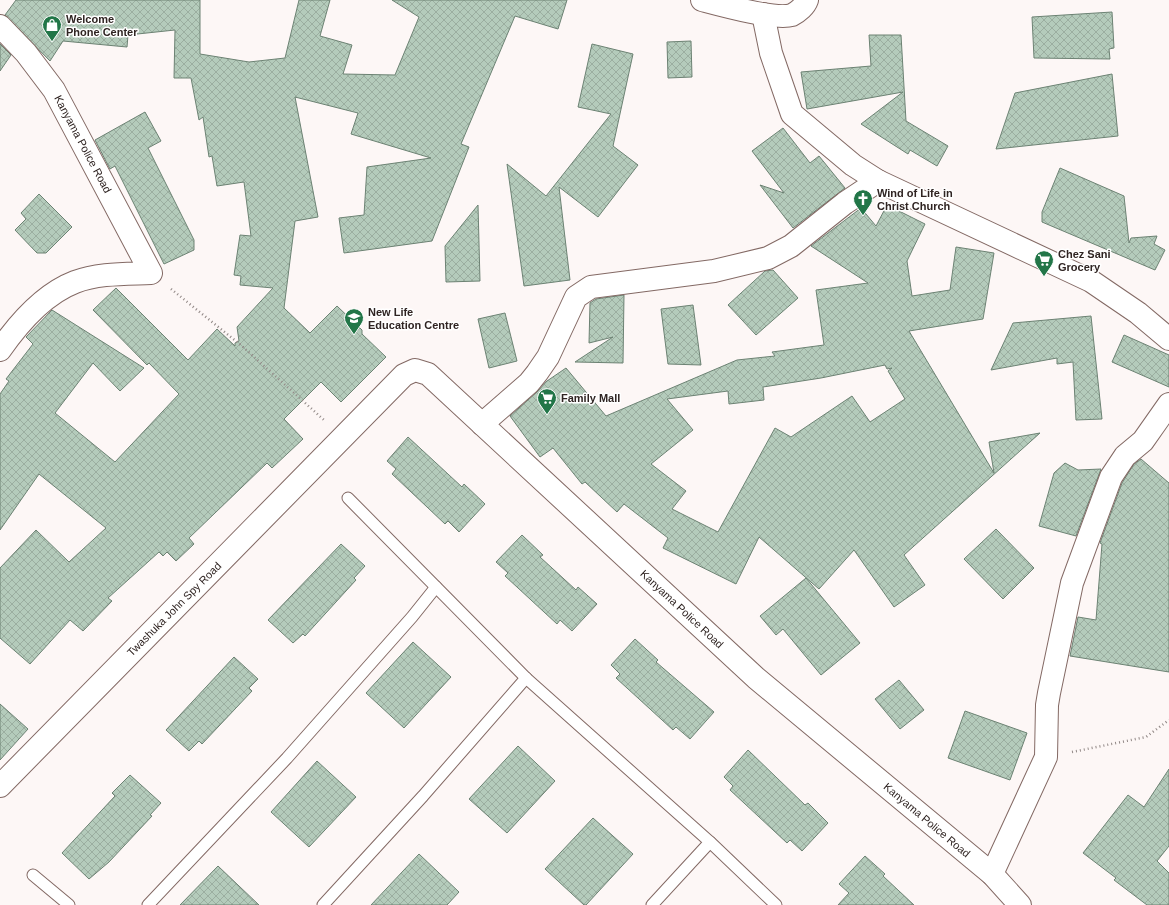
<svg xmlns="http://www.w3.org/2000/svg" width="1169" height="905" font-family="Helvetica,sans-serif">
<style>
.building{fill:url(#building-cross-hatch);stroke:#6c8273;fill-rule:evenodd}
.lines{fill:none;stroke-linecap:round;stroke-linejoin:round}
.lane-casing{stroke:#836964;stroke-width:13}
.street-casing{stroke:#836964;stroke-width:24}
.path{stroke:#928987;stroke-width:2.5;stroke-dasharray:1 3;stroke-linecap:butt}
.lane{stroke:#fff;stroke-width:11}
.street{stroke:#fff;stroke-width:22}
.labels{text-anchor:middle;stroke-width:3;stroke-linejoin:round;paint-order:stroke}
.poi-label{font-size:11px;font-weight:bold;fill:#2f2422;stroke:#fff;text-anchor:start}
.street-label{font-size:11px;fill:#2f2422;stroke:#fff}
</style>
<defs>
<pattern id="building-cross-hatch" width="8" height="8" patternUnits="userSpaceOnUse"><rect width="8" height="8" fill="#b4cbbb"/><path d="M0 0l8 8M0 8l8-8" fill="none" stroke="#9baea0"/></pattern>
</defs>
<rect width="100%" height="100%" fill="#fdf7f6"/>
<g class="building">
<path d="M16,0h184v54l49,8 36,-4 14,-58h31l-10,36 32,9 -9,29 52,1 24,-58 -27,-17h175l-9,29 -43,-13 -54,128 8,3 -37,94 -88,12 -5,-35 25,-3 3,-48 64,-9 -80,-24 7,-21 -63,-16 23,120 -23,4 -11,87 26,25 27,-27 25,24v4l24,23 -45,45 -20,-20 -37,37 19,20 -31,29 -5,-5 -78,75 5,6 -18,17 -9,-9 -4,4 -4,-4 -51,46 4,3 -29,30 -13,-11 -40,44 -30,-26v-70l36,-38 33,32 37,-34 -67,-54 -39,56v-136l9,-13 -3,-2 27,-35 -7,-7 26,-27 92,58 -24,23 -27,-28 -38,50 60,49 64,-68 -30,-31 -2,2 -54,-55 23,-22 72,72 29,-31 18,17v-3l4,-2 -2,-14 36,-39 -33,-3 1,-9 -7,-1 6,-40 11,1 -7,-54 -27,4 -5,-30 -3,1 -6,-40 -4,3 -8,-42h-17l1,-48 -47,5 -1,12 -64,-6 -13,20 -45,-46z"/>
<path d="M1112,12l2,36 -5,1 1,10 -76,-1 -2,-41z"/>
<path d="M869,35h32l5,86 42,25 -11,20 -27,-16 -2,4 -47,-30 42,-32 -96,17 -6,-37 70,-6z"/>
<path d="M691,41l1,36 -24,1 -1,-36z"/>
<path d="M0,44l11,11 -11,16z"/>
<path d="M592,44l41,10 -20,92 25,19 -40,52 -39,-30 11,93 -46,6 -17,-122 39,32 65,-82 -33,-7z"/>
<path d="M1112,74l6,62 -122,13 19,-56z"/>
<path d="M145,112l16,29 -13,7 46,92v10l-30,14 -49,-98 -5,3 -15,-29z"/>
<path d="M783,128l27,35 9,-7 26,32 -52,40 -33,-43 24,8 -32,-42z"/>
<path d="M1060,168l64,28 5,47 2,-5 26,-2 -3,8 11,6 -10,20 -113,-48v-10z"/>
<path d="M39,194l33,33 -26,26h-9l-22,-23 11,-11 -5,-6z"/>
<path d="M478,205l2,76 -34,1 -1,-36z"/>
<path d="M887,205l38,19 -18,37 5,35 38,-6 6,-43 38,6 -11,66 -74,12 85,142 -5,-31 51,-9 -136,122 21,30 -31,22 -40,-57 -35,39 -60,-52 -23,47 -73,-36 5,-10 -44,-34 -7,8 -32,-30 -3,2 -29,-36 -13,9 -30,-41 27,-24 10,-11 19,-13 40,48 131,-56 38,-4 -3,-4 52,-7 -8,-55 52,-7 -57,-37 50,-38 15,18zM885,365l2,4 5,-1 -4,3 17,28 -35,23 -18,-26 -61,41 -16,-9 -57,104 -46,-23 14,-18 -35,-27 42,-34 -26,-31 61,-8 1,13 35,-4 -1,-13 58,-9z"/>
<path d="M773,270l25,28 -42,37 -28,-30 37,-34z"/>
<path d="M624,295l-1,68 -48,-1 38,-25 -24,6 1,-40 6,-4z"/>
<path d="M693,305l8,60 -33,-1 -7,-55z"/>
<path d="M505,313l12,48 -28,7 -11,-49z"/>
<path d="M1091,316l11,103 -26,1 -3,-58 -16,2v-6l-66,12 22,-47z"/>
<path d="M1124,335l45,20v32l-57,-25z"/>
<path d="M408,437l54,50 2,-3 21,20 -26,28 -11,-11 -3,3 -53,-50 4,-5 -9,-8z"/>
<path d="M1141,459l28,24v189l-99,-16 8,-39 18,3 6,-76 -2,-1 22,-60 12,-19z"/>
<path d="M1065,463l13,7 23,-1 -25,67 -37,-10 15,-53z"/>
<path d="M996,529l38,39 -31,31 -39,-40z"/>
<path d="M522,535l21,20 -3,2 36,33 2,-3 19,17 -25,27 -12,-11 -3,4 -52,-48 3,-3 -12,-11z"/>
<path d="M341,544l24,22 -11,12 2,2 -51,56 -2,-2 -10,9 -25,-23z"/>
<path d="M806,578l54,65 -39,32 -38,-46 -7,6 -16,-19z"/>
<path d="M635,639l23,21 -2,2 58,50 -24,27 -14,-12 -3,3 -57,-52 4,-4 -9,-9z"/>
<path d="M413,642l38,35 -47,51 -38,-35z"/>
<path d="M234,657l24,22 -9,9 3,3 -50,53 -3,-3 -10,10 -23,-21z"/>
<path d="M899,680l25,30 -24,19 -25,-30z"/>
<path d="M0,704l28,25 -28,31z"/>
<path d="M965,711l62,22 -17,47 -62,-22z"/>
<path d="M518,746l37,35 -48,52 -38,-34z"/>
<path d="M748,750l57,55 3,-2 20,20 -26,28 -12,-11 -3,3 -57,-53 3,-4 -9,-9z"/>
<path d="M317,761l39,36 -47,50 -38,-35z"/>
<path d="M1169,769v77l-12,15 12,12v32h-22l-33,-25 2,-2 -33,-25 45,-58 16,12z"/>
<path d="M130,775l31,28 -11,12 2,1 -43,46 -20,17 -27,-26 53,-57 -3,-3z"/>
<path d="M593,818l40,36 -47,51h-2l-39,-36z"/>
<path d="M419,854l40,38 -12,13h-76z"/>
<path d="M865,856l20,18 -2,2 31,29h-76l11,-12 -10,-9z"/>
<path d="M218,866l41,39h-79z"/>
</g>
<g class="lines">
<g class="lane-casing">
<g id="lane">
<path d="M348,498l178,180 184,164 66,63"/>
<path d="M33,875l36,30"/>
<path d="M148,905l139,-147 125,-141 24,-30"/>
<path d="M323,905l100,-109 103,-118"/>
<path d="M652,905l58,-63"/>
</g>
</g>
<g class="street-casing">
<g id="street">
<path d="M702,0c19,5 73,20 90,15 6,-3 13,-9 15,-15"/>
<path d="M763,14l8,39 21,61 61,51 25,16 213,100 47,32 31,26"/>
<path d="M0,26l26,27 28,37 97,183c-26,1 -53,0 -76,9 -31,12 -57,42 -75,68"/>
<path d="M482,424l47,-41 8,-10 11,-16 28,-60 15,-10 123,-16 54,-13 23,-12 54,-43 33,-22"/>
<path d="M0,786l404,-411 11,-5 13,4 328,304 236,196 28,31"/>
<path d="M992,874l54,-117 1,-52 2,-12 23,-110 39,-106 14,-21 18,-15 26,-37"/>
</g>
</g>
<g class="path">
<path d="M171,289l71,57 82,74"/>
<path d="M1072,752l74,-15 23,-17"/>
</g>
<use href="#lane" class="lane"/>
<use href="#street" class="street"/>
</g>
<defs>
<g id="shop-pin" transform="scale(1)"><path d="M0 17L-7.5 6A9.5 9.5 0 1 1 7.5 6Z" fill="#227648" stroke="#fff"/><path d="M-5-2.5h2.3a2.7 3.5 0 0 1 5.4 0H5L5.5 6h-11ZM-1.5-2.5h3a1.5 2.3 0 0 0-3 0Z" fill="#fff"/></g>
<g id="church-pin" transform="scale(1)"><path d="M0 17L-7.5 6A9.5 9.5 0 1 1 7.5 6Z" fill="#227648" stroke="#fff"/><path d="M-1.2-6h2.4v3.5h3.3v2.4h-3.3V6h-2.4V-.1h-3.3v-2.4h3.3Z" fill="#fff"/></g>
<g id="supermarket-pin" transform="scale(1)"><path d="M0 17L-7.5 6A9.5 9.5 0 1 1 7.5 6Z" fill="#227648" stroke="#fff"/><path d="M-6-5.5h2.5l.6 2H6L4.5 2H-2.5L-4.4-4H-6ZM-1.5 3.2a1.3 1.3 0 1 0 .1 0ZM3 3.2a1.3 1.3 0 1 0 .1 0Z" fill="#fff"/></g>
<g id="school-pin" transform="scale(1)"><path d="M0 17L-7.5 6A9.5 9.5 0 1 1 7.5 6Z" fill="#227648" stroke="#fff"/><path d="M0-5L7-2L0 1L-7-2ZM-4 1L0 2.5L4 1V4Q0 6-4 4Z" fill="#fff"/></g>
</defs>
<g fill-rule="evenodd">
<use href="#shop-pin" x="52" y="25"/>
<use href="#church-pin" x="863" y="199"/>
<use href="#supermarket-pin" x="1044" y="260"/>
<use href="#school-pin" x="354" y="318"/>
<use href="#supermarket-pin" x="547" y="398"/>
</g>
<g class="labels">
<g class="poi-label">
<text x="66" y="23">Welcome<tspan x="66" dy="13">Phone Center</tspan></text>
<text x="877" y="197">Wind of Life in<tspan x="877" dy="13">Christ Church</tspan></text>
<text x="1058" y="258">Chez Sani<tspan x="1058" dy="13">Grocery</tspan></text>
<text x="368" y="316">New Life<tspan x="368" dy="13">Education Centre</tspan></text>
<text x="561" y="402">Family Mall</text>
</g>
<g class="street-label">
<text transform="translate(83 144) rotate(62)" y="4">Kanyama Police Road</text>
<text transform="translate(174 609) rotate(-45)" y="4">Twashuka John Spy Road</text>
<text transform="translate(682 609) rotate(43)" y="4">Kanyama Police Road</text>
<text transform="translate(927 820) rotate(40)" y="4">Kanyama Police Road</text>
</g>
</g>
</svg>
